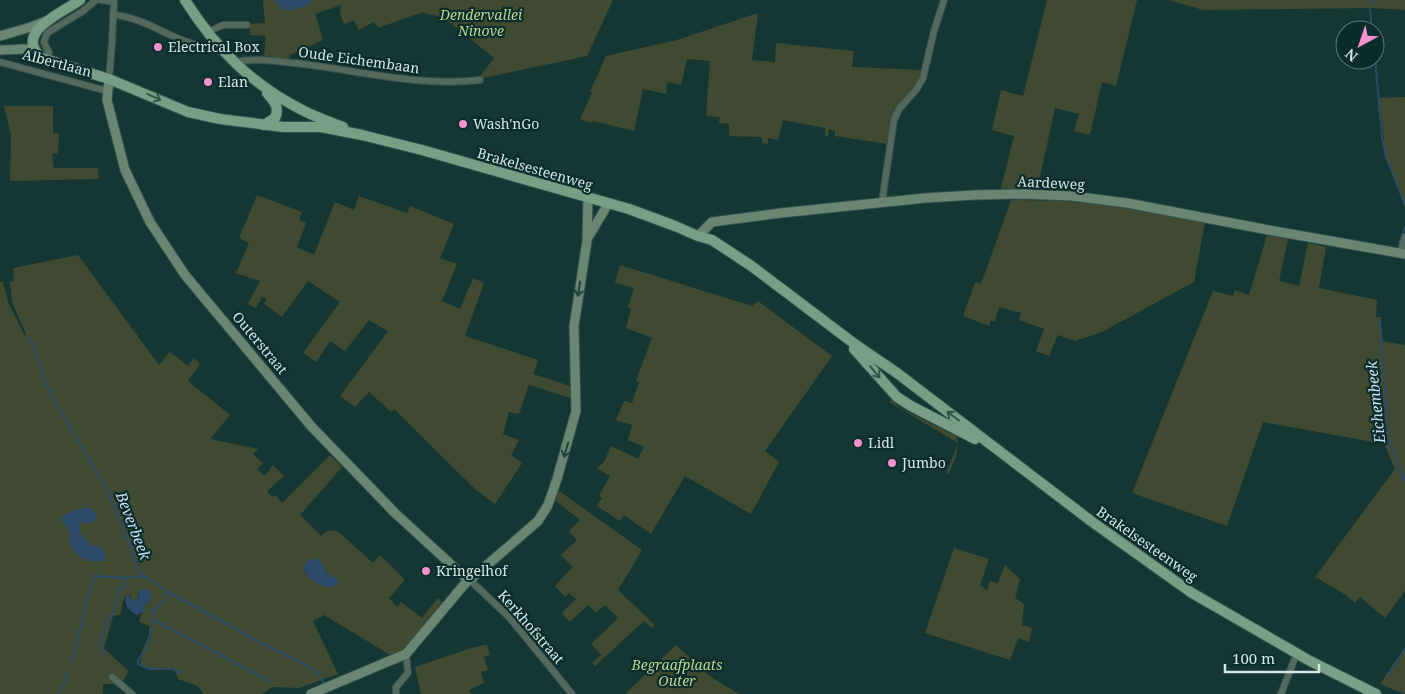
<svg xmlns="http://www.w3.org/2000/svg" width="1405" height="694" font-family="'Noto Serif',serif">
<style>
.green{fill:#404a30;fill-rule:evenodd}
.water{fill:#2c4a6a}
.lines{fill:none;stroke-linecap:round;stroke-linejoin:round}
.stream{stroke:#2c4a6a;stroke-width:2}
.street-casing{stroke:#345350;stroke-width:8}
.secondary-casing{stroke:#345350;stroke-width:11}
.primary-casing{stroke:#345350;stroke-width:12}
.street{stroke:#55685c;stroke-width:6}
.secondary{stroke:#698673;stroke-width:9}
.primary{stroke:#789e86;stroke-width:10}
.oneway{stroke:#30544a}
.oneway2{stroke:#22423c}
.poi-dot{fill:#f790ce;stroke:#0a2c2a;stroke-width:2}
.labels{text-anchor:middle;stroke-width:4.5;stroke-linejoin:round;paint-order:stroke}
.park-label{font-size:14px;font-style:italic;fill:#bcd692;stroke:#0a2c2a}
.poi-label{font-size:14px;fill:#d4e6e3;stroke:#0a2c2a;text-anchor:start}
.street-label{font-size:14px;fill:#d4e6e3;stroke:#0a2c2a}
.water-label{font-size:15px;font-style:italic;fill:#c9def4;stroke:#0a2c2a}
</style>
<rect width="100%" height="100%" fill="#153734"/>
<g class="green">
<path d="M263,0h11l8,9 17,-2 3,1 11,-8h300l-26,56 -109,23 16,-21 -42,-34 -17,-9 -8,-1 -4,-2 -45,16 -4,-6 -15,8 -5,-10 -10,4 -4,-10 1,-9 -26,9 8,25 -2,2 -31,14 -1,4 -25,-3 2,-20 -16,-1v-11l15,-1z"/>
<path d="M1047,0h90l-21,86 -14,-4 -12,53 -16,-4 5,-17 -24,-6 -18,83 -36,-3 13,-52 -22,-6 9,-40 22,6z"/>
<path d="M1169,0h236v10l-33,-2 -169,2z"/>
<path d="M758,13l-6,47 23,2 1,-19 78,8 -2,16 71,3 -7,17 -20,20 -5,14 -3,23 -53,-8v-5l-6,-2 -1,8 -3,-1v-8l-42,-8 -5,20 -10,-2v6l-6,-1v-6l-33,-1v-12l-10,-1 1,-6 -14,-1 4,-55 -23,-2 -6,26 -14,-3 -1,12 -23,-5 -9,42 -41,-10 -1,2 -12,-4 12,-26 -2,-1 16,-36 71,-16z"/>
<path d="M1405,97v111l-19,-51 -7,-59z"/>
<path d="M4,106h49v27h6l-1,20 -6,1 2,14h44l1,11 -89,2 1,-47z"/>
<path d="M257,195l45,17 -3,8 7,3 -9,24 17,8 21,-53 19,8 5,-14 48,17 3,-7 44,18 -14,34 17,6 -15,37 18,8 13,-31 11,5 -19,53 73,24 -5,14 37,12v12l-41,-13 -10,29 -10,-2 -6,22 16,6 -8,15 11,8 -27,41 -19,-14 -82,-81 -3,3 -22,-20 -14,15 -15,-11 48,-65 -19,-11 -24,31 -15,-10 -14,21 -13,-9 37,-51 -32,-21 -26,36 -18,-13 3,-5 -5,-2 -6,11 -8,-4 12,-23 -24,-8 13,-30 -10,-5z"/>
<path d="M1011,200l52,1 65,6 77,15 -11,60 -92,50 -27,9 -17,-6 -9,21 -13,-5 8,-22 -25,-9 2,-7 -22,-6 -4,15 -4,-2 -2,6 -26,-10 12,-34 6,2z"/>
<path d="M1267,235l21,4 -9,42 20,5 9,-43 18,4 -7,41 58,12 -1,17h5v24l24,4v246l-20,27 -25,-21 -5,6 -9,-8 -31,-18 80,-108 -11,-25 -121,-22 -36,104 -95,-33 81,-202 20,5 2,-6 14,5z"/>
<path d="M78,255l81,110 11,-13 18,14 6,-8 6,6 -12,17 42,34 -20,24 48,10 -5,5 10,9 -6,6 8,7 8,-11 11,11 -17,15 5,6 3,-2 7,8 48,-48 12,12 -42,48 21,21c6,-6 11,-7 19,-3l33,30 7,-8 25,25 -16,18 8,9 4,-5 21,16 16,-20 4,4 -36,46 -14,8 -68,-41 -11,6 25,53 -39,14 -26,-1 -11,7h-58l-6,-8 -20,-7 -3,-9 -23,-1 -12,-4 2,-14 7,-16v-9l-10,-4c1,-7 5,-10 6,-17l4,-3 -10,-10 -2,8 -3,1 -2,-1 -2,-5h-3l-3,4 -4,16 -7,1 -9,32 24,23 -4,9 -9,4h-12v10h-103v-412h3l5,20 17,34 1,-2 -14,-32 -2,-20 4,-1 -1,-13zM317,559l4,3 4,10 4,2 -23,1 -3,-8 4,-5z"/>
<path d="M620,265l132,41 6,-5 74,55 -67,95 14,11 -28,52 -66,-38 -34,58 -27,-19 -4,6 -23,-15 5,-8 -3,-2 11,-20 -13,-8 7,-6 7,-16 27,13 6,-12 -16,-7 4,-15 -16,-5 8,-19 8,2 7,-20 -3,-2 16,-43 -26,-10 5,-19 -3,-2 6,-19 -19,-5z"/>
<path d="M891,400l9,8 56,28c5,11 -2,28 -8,38h-2l12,-31 -69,-41z"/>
<path d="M559,491l83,59 -24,40 37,35 -3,3 -8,-7 -49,45 -3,-3 9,-8 -10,-11 27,-26 -13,-13 -9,8 -8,-8 -18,17 -8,-9 14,-14 -7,-6 -4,4 -10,-11 18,-19 -12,-12 16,-15 -8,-9 11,-11 -25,-20z"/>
<path d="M954,548l35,11 -9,26 7,6 3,-10 8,2 7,-18 15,14 -5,19 9,6 -2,21 10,3 -3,14 -11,-4 -8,22 -85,-27z"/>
<path d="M487,644l3,11 -6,2 4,13 -7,2 3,11 -15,7 2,4h-50l-6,-27 53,-18z"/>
<path d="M676,645l35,32 28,17h-114z"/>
<path d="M1405,647v47l-25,-10z"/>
</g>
<g class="water">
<path d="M274,0h39l-11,8 -4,-1 -5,4 -11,-2z"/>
<path d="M87,507c5,1 10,6 9,12l-5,5 -10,-2 -2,10 13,14h6l7,6v8c-15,4 -30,-1 -35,-18 -1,-2 0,-5 0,-8 -1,-4 -6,-10 -8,-14v-4l12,-6z"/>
<path d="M314,558l7,4 6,12 9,4 2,5 -6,5c-14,-3 -24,-7 -29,-21l6,-7z"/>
<path d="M141,589l7,1 3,4v5l-6,6 -1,6 -7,4c-8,-4 -16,-13 -9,-21l4,6h5z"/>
</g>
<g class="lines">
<g class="stream">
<path d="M1373,5v-5"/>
<path d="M1370,8l2,22"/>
<path d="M1375,59l7,78 4,20 19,47"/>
<path d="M1399,243l6,-16"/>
<path d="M1380,319l9,122 16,40"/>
<path d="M28,337l6,9 8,29 11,23 54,92 23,55 8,27 30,20 93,51 45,22 12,8 7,12"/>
<path d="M168,592l-3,8 -13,12 1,13 -7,24 -8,11v4c4,2 8,4 12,5 10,1 22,-4 29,4"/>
<path d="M152,619l118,62"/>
<path d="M105,655l-5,-9 7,-25 6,-7 6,-24 5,-3 2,-9"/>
<path d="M72,662l22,-86 31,2 17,-1"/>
<path d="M1387,676l18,-27"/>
<path d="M58,694l6,-9 2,-12"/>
</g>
<g class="street-casing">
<g id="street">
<path d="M101,0l13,2"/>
<path d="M113,15c34,2 62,29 96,32"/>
<path d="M208,32l15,-7h24"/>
<path d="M49,53l-5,-11 3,-9 36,-22 13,-11"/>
<path d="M0,62l107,29"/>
<path d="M234,62c20,-4 40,-1 60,1 63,7 123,24 186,17"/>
<path d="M109,79l3,-36 2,-43"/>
<path d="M882,202l12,-82 5,-11 17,-19 7,-12 11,-47 10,-31"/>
<path d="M1400,253l5,-16"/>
<path d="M468,580l5,3 36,34 63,77"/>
<path d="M112,677l20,17"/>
<path d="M396,694v-7l12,-14 -2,-19"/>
<path d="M1281,694l14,-36"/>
</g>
</g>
<g class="secondary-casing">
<g id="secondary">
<path d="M0,36l31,-9 15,-6"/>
<path d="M0,50l27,-1 9,2"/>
<path d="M109,79l-2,21 18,70 25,52 35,53 126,151 84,87 73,67"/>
<path d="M589,236l19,-32"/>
<path d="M698,236l14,-14 69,-9 144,-15 49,-3 50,-1 48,2 55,7 147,28 131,23"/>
<path d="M311,694l95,-40 62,-74 4,-2 66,-57 10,-16 9,-26 19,-68 -2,-85 13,-85 1,-43"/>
</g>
</g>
<g class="primary-casing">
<g id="primary">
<path d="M80,0c-16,12 -68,32 -38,58l67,21 79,33 32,7 63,8h38l41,8 60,15 207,59 46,17 23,10 14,4 38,25 106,80 41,28 194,148 101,72 118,68 66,33"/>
<path d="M185,0c31,49 67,85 119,111 12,6 26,11 39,16"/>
<path d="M264,125l11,-7c5,-11 -1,-17 -8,-25"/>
<path d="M854,349l43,48 14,9 64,33"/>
</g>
</g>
<use href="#street" class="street"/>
<use href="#secondary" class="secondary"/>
<use href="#primary" class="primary"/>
</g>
<defs><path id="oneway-shaft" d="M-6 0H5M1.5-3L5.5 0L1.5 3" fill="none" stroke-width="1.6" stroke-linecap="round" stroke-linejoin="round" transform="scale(1.25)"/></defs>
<g class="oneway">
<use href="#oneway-shaft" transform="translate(154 97) rotate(25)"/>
<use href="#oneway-shaft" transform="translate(875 372) rotate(50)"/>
<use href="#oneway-shaft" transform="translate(953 416) rotate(-143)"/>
</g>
<g class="oneway2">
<use href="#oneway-shaft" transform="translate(579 289) rotate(99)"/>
<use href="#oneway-shaft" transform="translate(566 450) rotate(107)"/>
</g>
<g class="poi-dot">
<circle cx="158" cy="47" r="5"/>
<circle cx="208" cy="82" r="5"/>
<circle cx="463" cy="124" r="5"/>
<circle cx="858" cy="443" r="5"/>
<circle cx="892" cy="463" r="5"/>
<circle cx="426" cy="571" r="5"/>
</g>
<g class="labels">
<g class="park-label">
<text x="481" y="20">Dendervallei<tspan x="481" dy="16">Ninove</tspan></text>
<text x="677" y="670">Begraafplaats<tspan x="677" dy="16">Outer</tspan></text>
</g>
<g class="poi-label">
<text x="168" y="52">Electrical Box</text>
<text x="218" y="87">Elan</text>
<text x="473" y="129">Wash'nGo</text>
<text x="868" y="448">Lidl</text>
<text x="902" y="468">Jumbo</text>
<text x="436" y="576">Kringelhof</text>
</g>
<g class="street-label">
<text transform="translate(359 60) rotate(8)" y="5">Oude Eichembaan</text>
<text transform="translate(57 63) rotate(15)" y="5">Albertlaan</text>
<text transform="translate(535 169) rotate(16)" y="5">Brakelsesteenweg</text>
<text transform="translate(1051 183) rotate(3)" y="5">Aardeweg</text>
<text transform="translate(260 343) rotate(50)" y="5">Outerstraat</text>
<text transform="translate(1147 544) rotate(35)" y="5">Brakelsesteenweg</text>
<text transform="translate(531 627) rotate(49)" y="5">Kerkhofstraat</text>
</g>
<g class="water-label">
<text transform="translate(1376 402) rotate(-96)" y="5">Eichembeek</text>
<text transform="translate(133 526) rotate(69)" y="5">Beverbeek</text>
</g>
</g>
<g transform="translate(1360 45) rotate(220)"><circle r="24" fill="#0a2c2a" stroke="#5b7674"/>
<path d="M0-4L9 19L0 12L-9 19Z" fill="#f790ce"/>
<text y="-8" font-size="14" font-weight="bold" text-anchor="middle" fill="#d4e6e3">N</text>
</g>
<path d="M1225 664v8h94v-8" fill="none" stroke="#d4e6e3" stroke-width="2.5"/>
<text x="1232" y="664" font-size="15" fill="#d4e6e3" stroke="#0a2c2a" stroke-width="4" paint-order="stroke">100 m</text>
</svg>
